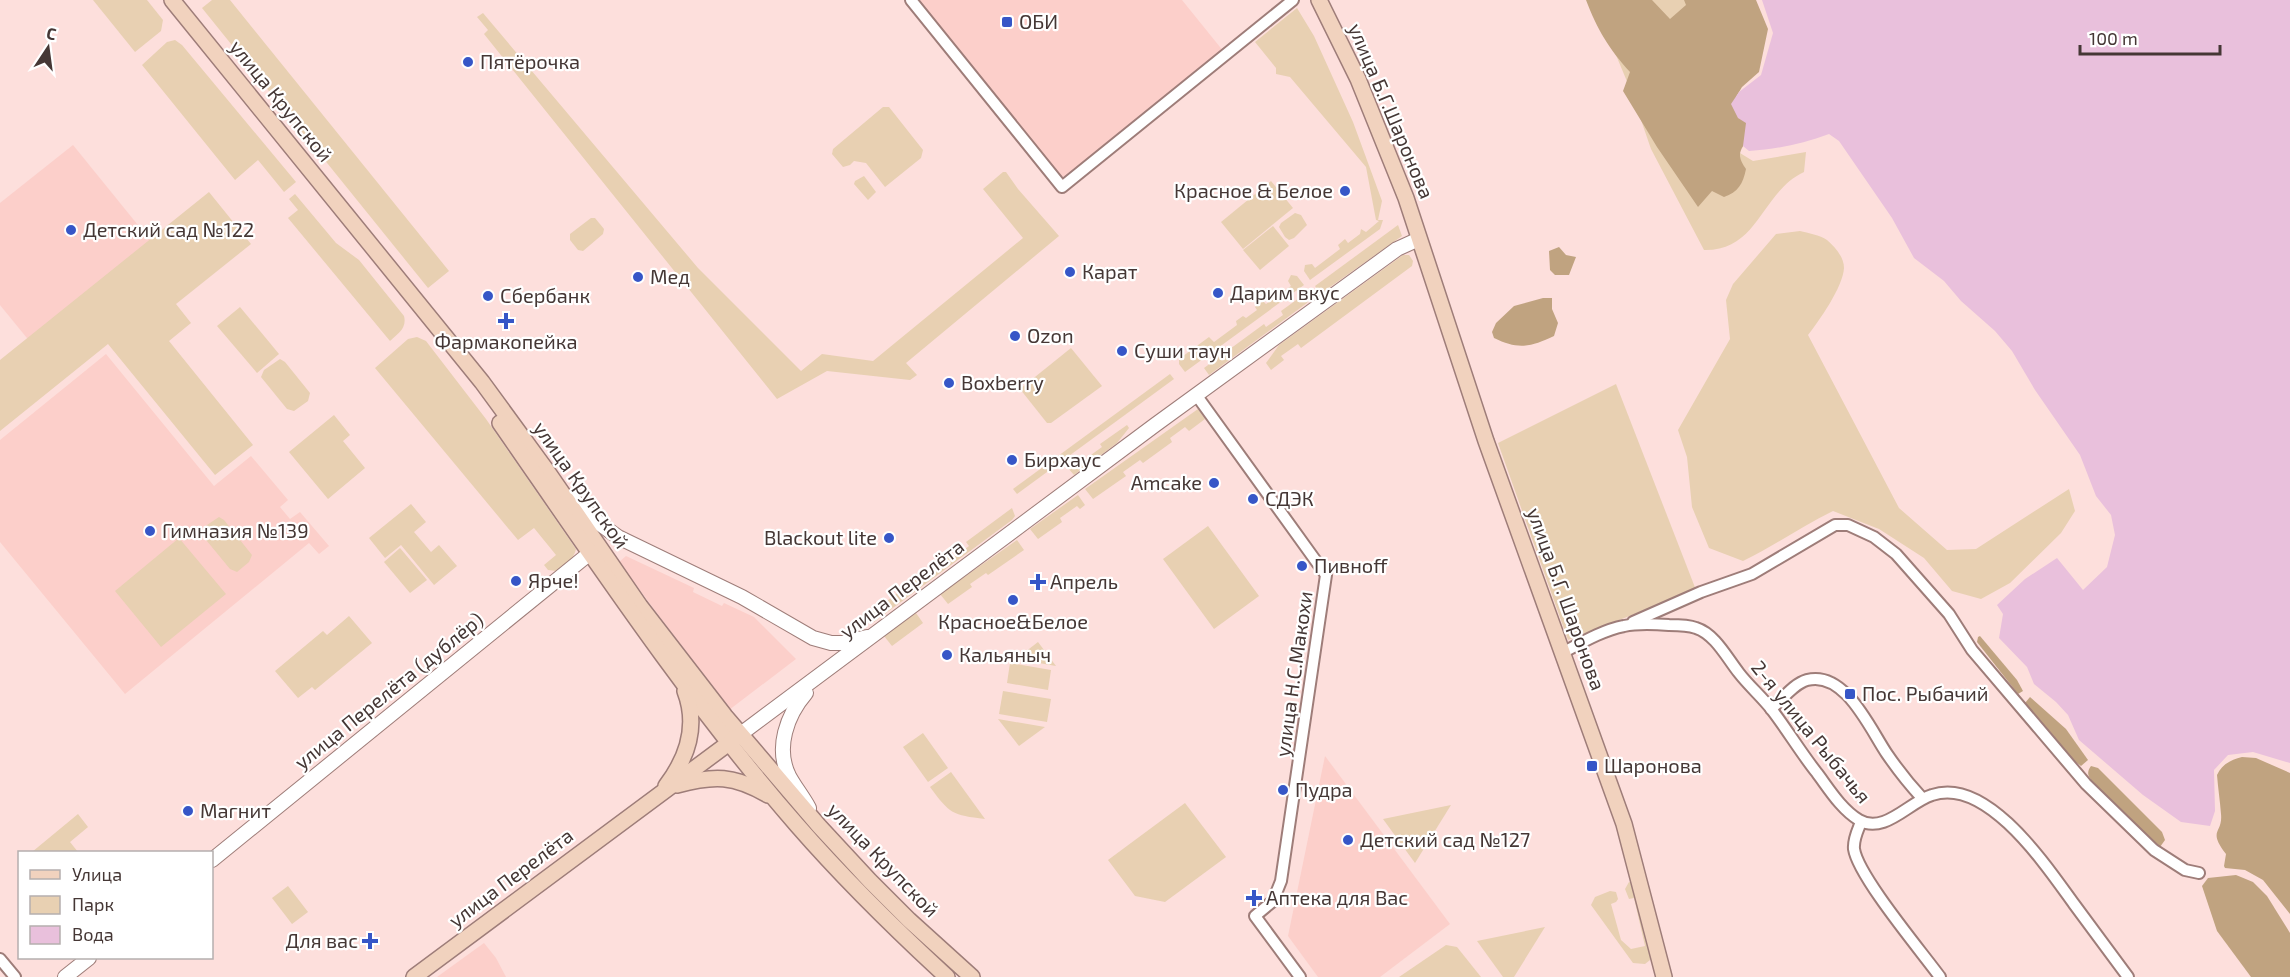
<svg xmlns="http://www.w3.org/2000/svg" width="2290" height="977" font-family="'Exo 2',sans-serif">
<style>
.built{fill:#fccfca}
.green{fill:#e8d0b2}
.forest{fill:#c0a380}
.water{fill:#e9c0dc}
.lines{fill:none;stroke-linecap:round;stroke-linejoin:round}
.minor-casing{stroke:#9e7d79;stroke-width:14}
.tertiary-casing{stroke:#9e7d79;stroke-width:16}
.secondary-casing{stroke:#9e7d79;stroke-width:18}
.minor{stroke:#fff;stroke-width:10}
.tertiary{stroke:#fff;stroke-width:14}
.secondary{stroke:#f1d2be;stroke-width:15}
.poi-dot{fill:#3656c7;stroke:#fff;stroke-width:2}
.labels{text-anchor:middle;stroke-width:4.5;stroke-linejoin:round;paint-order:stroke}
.poi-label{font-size:20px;fill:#453735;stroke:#fff;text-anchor:start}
.street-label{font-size:20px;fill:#453735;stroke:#fff}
</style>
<rect width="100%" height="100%" fill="#fddfdc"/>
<g class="built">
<path d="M917,0h265l42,52 -159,125 -4,-1z"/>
<path d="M73,145l90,111 -123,98 -40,-49v-102z"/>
<path d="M106,354l108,132 37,-30 37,44 -8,7 10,12 10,-7 29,34 -10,8 -10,-11 -184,151 -125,-152v-102z"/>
<path d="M626,556l68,32 -1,4 29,14 2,-3 30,14 42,42 -67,51 -110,-148z"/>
<path d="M1325,756l125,168 -70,53h-62l-30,-41z"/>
<path d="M484,943l12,15 10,19h-69z"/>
</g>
<g class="green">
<path d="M93,0h54l16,20 -2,11 -26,21z"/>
<path d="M212,0h18l219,271 -21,17 -226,-280z"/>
<path d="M1593,0h157l-23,100 8,50 18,11 53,-9 -2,20c-43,20 -45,79 -100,78l-53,-101 -20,-58z"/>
<path d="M1297,8l17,28 39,86 29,79 -4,19h5l-3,9 -70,51 -6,-9 1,-6 7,-1 3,4 25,-19 -2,-4 7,-6 3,4 12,-9 1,-5 5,3 13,-11 -3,-1 -10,-53 -76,-90 -14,-3v-6l-21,-26z"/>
<path d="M483,13l215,255 103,103 21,-17 51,7 150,-123 -40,-49 20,-17h3l12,17 41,47 -153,127 11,12 -7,5 -83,-9 -50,28 -293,-365 4,-4 -11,-13z"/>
<path d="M175,40l7,5 114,137 -12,10 -26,-32 -23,20 -93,-115 25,-23z"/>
<path d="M883,107h6l34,43 -2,8 -36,29 -19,-24 -12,-2 -4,4 -7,2 -11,-13 1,-5z"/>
<path d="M864,176l12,16 -8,8 -14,-16 1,-3z"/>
<path d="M1271,181l22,27 -50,41 -22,-27z"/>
<path d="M209,192l42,52 -75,60 15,19 -22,18 84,104 -38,30 -107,-131 -108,87v-71z"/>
<path d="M295,194l41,49 23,17 45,56c3,12 -5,17 -14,25l-102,-123 10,-8 -9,-11z"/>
<path d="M1295,213l6,2 6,10 -13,13 -5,2 -4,-3 -6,-10 2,-4z"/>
<path d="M591,218h4l9,11 -1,5 -20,17 -5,-1 -8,-10v-6z"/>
<path d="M1398,225l4,11 -79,56h-4l-4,-6z"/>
<path d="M1273,226l16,20 -29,24 -17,-20z"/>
<path d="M1800,231c8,2 20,4 27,9 8,7 17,17 17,28 -1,19 -25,53 -36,67l91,173 48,42 29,-1 93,-60 6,22 -14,22 -51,50 -29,16 -29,-8 -28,-33 -45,-29 -46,-18c-31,15 -59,35 -90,50l-34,-13 -17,-41 -5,-50 -9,-27 52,-91 -4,-39 7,-16 43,-50z"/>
<path d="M1403,255h6l4,6 -1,5 -111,82 -3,-4 -17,12 3,4 -13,10 -5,-7 13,-18z"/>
<path d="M1291,275l6,1 7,9 -119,87 -6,-8v-5l30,-22 5,5 23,-17 -1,-4 7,-5 3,2 11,-8 -2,-3 8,-6 3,3 25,-18 -3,-5z"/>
<path d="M1306,293l4,5 -3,5 -98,72 -5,-7 60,-44 2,3 17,-12 -2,-4z"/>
<path d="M240,307l39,47 -22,19 -40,-47z"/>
<path d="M417,337l9,4 60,78 90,130c-2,11 -12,16 -20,22l-8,-1 -4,-5 12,-10 -22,-27 -16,12 -143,-172 33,-29z"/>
<path d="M1071,348l31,38 -51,37h-4l-27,-34z"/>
<path d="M280,359l5,3 25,31 -2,8 -14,10 -7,-2 -26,-32 3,-7z"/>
<path d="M1170,374l4,5 -157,115 -4,-5z"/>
<path d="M1616,384l80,206 -128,50 -70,-197z"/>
<path d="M1198,409l7,10 -16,12 -4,-4 -15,11 2,4 -29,21 -3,-3 -17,12 3,4 -33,23 -8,-10z"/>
<path d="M334,415l16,20 -7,6 22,27 -37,31 -39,-47z"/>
<path d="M1127,425l2,3 -12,15 -43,32 -6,-7 14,-10 2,2 18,-13 -2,-3z"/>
<path d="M1078,495l7,10 -5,4 -3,-3 -17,12 2,4 -24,17 -8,-10z"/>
<path d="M411,504l15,18 -12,10 17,20 8,-7 18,21 -23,19 -33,-40 -16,13 -16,-20z"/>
<path d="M1012,508l3,8 -3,4 -138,102 -6,-7 82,-61 3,4 16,-12 -3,-4z"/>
<path d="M219,517l5,3 28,35 -3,7 -12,10 -7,-3 -28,-34 2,-8z"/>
<path d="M1208,526l51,70 -45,33 -51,-70z"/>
<path d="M179,538l47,56 -65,53 -46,-56z"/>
<path d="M1017,540l7,10 -36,25 -2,-2 -16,11 2,3 -24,17 -8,-10z"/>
<path d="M400,548l27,32 -17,13 -26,-31z"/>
<path d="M916,613l7,10 -31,23 -8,-10z"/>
<path d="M349,616l23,27 -57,47 -3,-3 -14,11 -23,-27 48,-40 4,4z"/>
<path d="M1038,642l18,24 -40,-7z"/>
<path d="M1010,663l41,7 -3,20 -41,-7z"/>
<path d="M1003,691l48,8 -4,23 -48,-8z"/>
<path d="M998,719l47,8 -26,19z"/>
<path d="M923,733l25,35 -20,14 -25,-35z"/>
<path d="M951,772l34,47c-33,-4 -35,-5 -55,-32z"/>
<path d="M1185,803l41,54 -61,45 -30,-6 -27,-36z"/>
<path d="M1451,805l-36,58 -32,-44z"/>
<path d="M78,814l10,13 -18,15 8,10h-46z"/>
<path d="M1629,882l4,1c6,21 19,56 17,77l-5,4 -12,-1 -42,-58 4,-8 15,-6 6,1 2,7 -2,3 -5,2 10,36 10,9 14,-3 -11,-48 -5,1 -4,-10z"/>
<path d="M288,886l20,26 -16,12 -20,-26z"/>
<path d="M1545,927l-31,50h-11l-26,-36z"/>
<path d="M1446,945l11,2 24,30h-82z"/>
</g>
<g class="forest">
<path d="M1586,0h66l18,19 16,-14 -2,-5h72l12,29 -9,43 -17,15 -6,10c5,10 12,21 13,32 0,19 -18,19 -3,40 -3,15 -8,23 -22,28l-12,-6 -14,16 -41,-60 -34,-56 7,-19c-21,-23 -33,-43 -44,-72z"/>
<path d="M1559,247l7,8 10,2 -7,18h-14l-5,-5 -1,-19z"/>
<path d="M1543,298h9v11l6,14 -4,13c-23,11 -36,14 -60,2l-2,-6 4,-9 18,-17z"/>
<path d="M1980,636l37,44 6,11 -5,3 -41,-52 1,-5z"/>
<path d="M2030,697l36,32 22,31 -7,6 -8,-6 -48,-57z"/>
<path d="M2242,757l14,1 34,15v141l-27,-34 -18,-10 -20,-2 -1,-2 2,-12c-19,-25 -3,-20 -5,-40 -1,-13 -3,-26 -4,-39 5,-11 14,-15 25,-18z"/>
<path d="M2091,766l7,2 64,64 3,8 -5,7c-13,-6 -63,-55 -70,-69 -3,-4 -2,-8 1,-12z"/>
<path d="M2236,875l17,7 14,14 23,37v44h-39l-34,-46 -15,-45 6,-8z"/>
</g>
<path class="water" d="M1762,0h528v763l-37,-11 -25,3 -14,15 1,41 -5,15 -29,-4 -38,-27 -64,-55 -11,-25 -12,-13 -22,-18 -7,-17 -28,-29 4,-24 -6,-9 28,-26 32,-21 26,32 24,-23 8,-32 -4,-20 -15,-19 -16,-41 -45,-65 -23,-39 -17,-20 -34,-30 -17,-20 -30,-23 -22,-40 -53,-77 -10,-7c-27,10 -51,15 -80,17l-6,-5 3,-23 -8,-5 -7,-14 8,-12 22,-17 12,-42z"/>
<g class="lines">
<g class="minor-casing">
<g id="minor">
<path d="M911,0l151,187 231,-187"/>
<path d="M1197,396l129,179 -45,306 -8,20 -18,15 45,61"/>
<path d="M1633,622l68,-30 51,-18 83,-49h13l26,12 22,17 53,60 23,36 114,134 68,66 31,20 14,3"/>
<path d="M1562,653c19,-10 41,-23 62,-27 14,-3 31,-2 45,-1 9,0 19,0 27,3 19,6 31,30 43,45 10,13 23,24 33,37 16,21 29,43 45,63 12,16 24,36 42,47 25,15 50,-18 73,-25 55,-19 115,72 142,109 18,24 36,49 54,73"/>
<path d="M1771,709c11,-9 22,-25 36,-29 38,-10 63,49 80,74 11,16 22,30 35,44"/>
<path d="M1861,822c-3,8 -8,17 -7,27 4,27 67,102 86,128"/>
<path d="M0,959l15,18"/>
</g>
</g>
<g class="tertiary-casing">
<g id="tertiary">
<path d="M570,497l30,27 18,13 124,60 71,41 18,5h12l24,-6"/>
<path d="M806,693c-19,22 -31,55 -17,83 6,11 14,21 20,32"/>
<path d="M742,733l413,-308 242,-176 22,-10"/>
<path d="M212,860l378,-307"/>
<path d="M65,977l24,-19"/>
</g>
</g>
<g class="secondary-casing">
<g id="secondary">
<path d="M172,0l310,382 65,89 93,135 85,110 94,110 51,55 39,39 63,57"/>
<path d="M1319,0l39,79 48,119 80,243 138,383 40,153"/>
<path d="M500,423c95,137 188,277 297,402 47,54 98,104 150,152"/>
<path d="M677,785c37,-10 57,-10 91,10"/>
<path d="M666,786c22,-29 32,-61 19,-95"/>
<path d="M414,977l323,-240"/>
</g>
</g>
<use href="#minor" class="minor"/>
<use href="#tertiary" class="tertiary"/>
<use href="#secondary" class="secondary"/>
</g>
<g class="poi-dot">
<rect x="1001" y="16" width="12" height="12" rx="3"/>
<circle cx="468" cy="62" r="6"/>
<circle cx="1345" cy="191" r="6"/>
<circle cx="71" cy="230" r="6"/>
<circle cx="1070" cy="272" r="6"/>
<circle cx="638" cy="277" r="6"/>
<circle cx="1218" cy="293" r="6"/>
<circle cx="488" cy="296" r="6"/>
<path d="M503 312h6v6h6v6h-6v6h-6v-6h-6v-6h6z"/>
<circle cx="1015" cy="336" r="6"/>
<circle cx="1122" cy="351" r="6"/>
<circle cx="949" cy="383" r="6"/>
<circle cx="1012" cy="460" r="6"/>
<circle cx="1214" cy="483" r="6"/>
<circle cx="1253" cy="499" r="6"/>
<circle cx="150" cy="531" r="6"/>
<circle cx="889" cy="538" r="6"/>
<circle cx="1302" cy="566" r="6"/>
<circle cx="516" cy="581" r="6"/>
<path d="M1035 573h6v6h6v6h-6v6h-6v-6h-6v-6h6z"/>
<circle cx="1013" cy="600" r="6"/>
<circle cx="947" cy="655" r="6"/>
<rect x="1844" y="688" width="12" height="12" rx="3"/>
<rect x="1586" y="760" width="12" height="12" rx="3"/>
<circle cx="1283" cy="790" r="6"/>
<circle cx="188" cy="811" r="6"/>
<circle cx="1348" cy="840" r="6"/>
<path d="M1251 889h6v6h6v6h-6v6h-6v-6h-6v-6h6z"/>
<path d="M367 932h6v6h6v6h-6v6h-6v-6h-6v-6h6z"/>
</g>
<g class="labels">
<g class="poi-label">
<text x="1019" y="29">ОБИ</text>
<text x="480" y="69">Пятёрочка</text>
<text x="1333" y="198" text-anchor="end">Красное &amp; Белое</text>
<text x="83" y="237">Детский сад №122</text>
<text x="1082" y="279">Карат</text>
<text x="650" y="284">Мед</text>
<text x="1230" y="300">Дарим вкус</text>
<text x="500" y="303">Сбербанк</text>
<text x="1027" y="343">Ozon</text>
<text x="506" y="349" text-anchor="middle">Фармакопейка</text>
<text x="1134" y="358">Суши таун</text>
<text x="961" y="390">Boxberry</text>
<text x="1024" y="467">Бирхаус</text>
<text x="1202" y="490" text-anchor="end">Amcake</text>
<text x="1265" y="506">СДЭК</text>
<text x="162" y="538">Гимназия №139</text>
<text x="877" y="545" text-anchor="end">Blackout lite</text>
<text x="1314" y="573">Пивнoff</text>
<text x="528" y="588">Ярче!</text>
<text x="1050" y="589">Апрель</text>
<text x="1013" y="629" text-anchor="middle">Красное&amp;Белое</text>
<text x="959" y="662">Кальяныч</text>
<text x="1862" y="701">Пос. Рыбачий</text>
<text x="1604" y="773">Шаронова</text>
<text x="1295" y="797">Пудра</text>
<text x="200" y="818">Магнит</text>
<text x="1360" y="847">Детский сад №127</text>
<text x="1266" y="905">Аптека для Вас</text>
<text x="358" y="948" text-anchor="end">Для вас</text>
</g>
<g class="street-label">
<text transform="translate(281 101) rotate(51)" y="7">улица Крупской</text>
<text transform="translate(1391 111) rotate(67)" y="7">улица Б.Г.Шаронова</text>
<text transform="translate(581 485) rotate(55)" y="7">улица Крупской</text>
<text transform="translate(902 589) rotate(-37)" y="7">улица Перелёта</text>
<text transform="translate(1566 599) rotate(70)" y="7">улица Б.Г. Шаронова</text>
<text transform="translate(1294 674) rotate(-82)" y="7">улица Н.С.Макохи</text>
<text transform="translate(389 691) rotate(-39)" y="7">улица Перелёта (дублёр)</text>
<text transform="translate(1811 732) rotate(51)" y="7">2-я улица Рыбачья</text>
<text transform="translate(883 860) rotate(46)" y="7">улица Крупской</text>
<text transform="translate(511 878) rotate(-37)" y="7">улица Перелёта</text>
</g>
</g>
<rect x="18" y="851" width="195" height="108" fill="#ffffff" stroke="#b5afae" stroke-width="1.5"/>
<rect x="30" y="870" width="30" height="9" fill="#f1d2be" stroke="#b5afae" stroke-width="1.5"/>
<text x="72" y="881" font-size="18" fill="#453735">Улица</text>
<rect x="30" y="896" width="30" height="18" fill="#e8d0b2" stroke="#b5afae" stroke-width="1.5"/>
<text x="72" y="911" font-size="18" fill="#453735">Парк</text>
<rect x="30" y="926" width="30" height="18" fill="#e9c0dc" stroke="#b5afae" stroke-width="1.5"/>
<text x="72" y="941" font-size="18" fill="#453735">Вода</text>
<g transform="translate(48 48) rotate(13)" stroke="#ffffff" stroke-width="4.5" paint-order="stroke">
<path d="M0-4.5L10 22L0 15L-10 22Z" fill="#453735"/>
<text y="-9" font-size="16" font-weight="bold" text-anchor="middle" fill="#453735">С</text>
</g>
<path d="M2080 45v9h140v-9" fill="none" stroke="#453735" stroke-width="3"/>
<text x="2089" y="45" font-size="18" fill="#453735" stroke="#ffffff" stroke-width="4.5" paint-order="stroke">100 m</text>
</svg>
